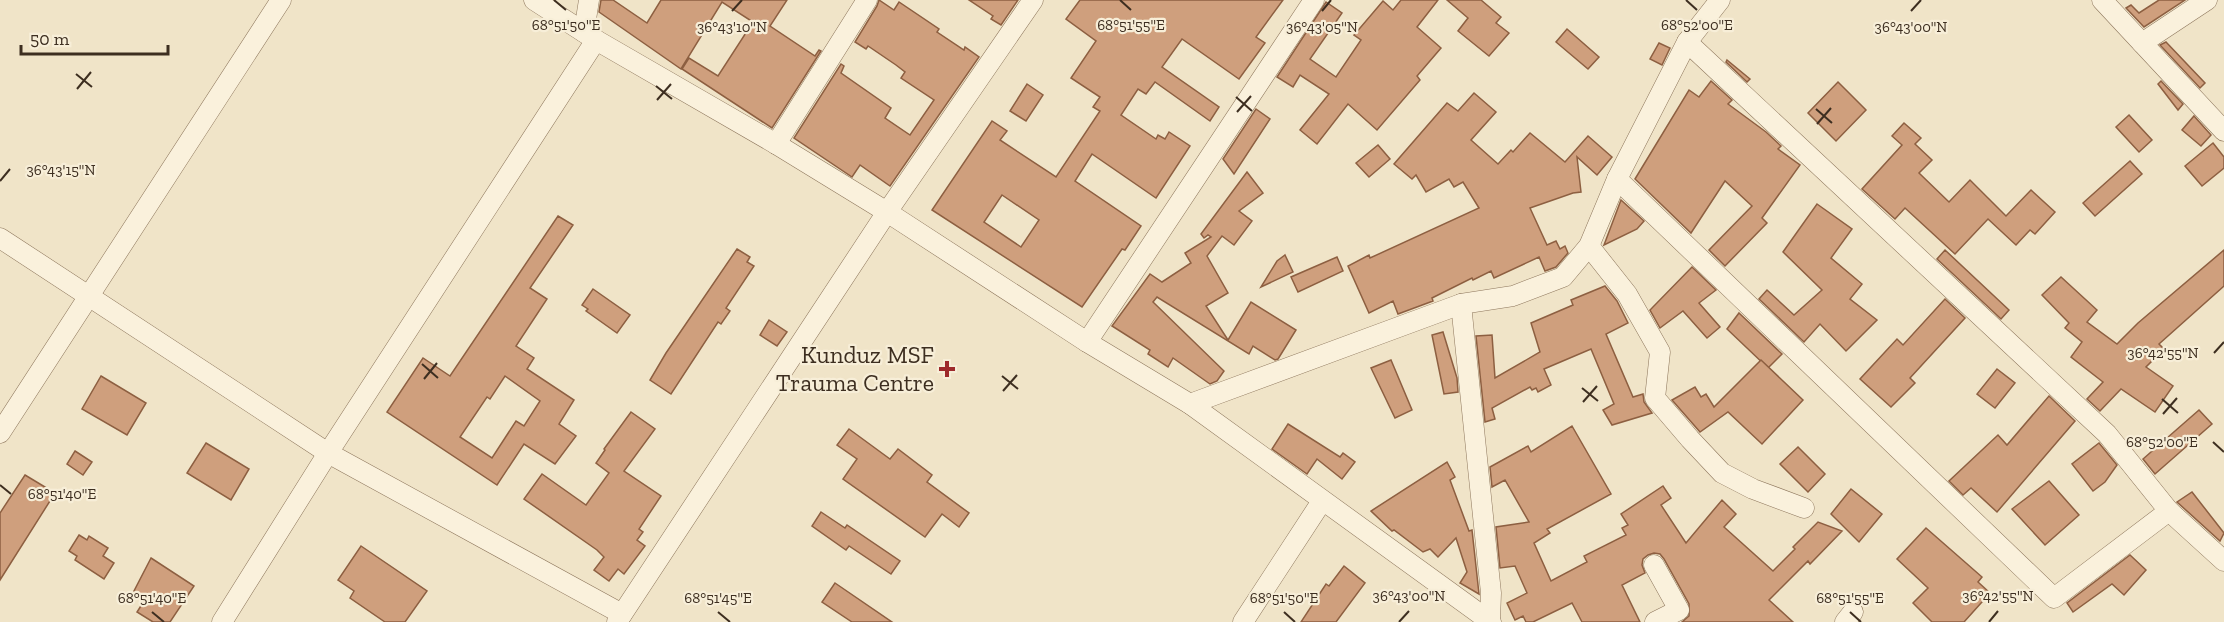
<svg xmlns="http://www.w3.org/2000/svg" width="2224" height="622" font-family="'Zilla Slab',serif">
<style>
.building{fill:#cf9f7d;stroke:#8d5f41;stroke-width:1.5;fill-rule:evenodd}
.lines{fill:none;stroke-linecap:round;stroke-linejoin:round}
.minor-casing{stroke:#8d765c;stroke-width:21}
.minor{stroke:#faf1dc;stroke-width:20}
.ticks{fill:none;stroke:#3d2e20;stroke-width:2}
.poi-dot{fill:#9e2a2b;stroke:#f7eed8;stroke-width:2}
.labels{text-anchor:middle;stroke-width:4.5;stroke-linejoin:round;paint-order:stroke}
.poi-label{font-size:24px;fill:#3d2e20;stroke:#f7eed8;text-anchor:end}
.ticks-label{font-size:15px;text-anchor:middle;fill:#3d2e20;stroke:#f7eed8;stroke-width:4.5;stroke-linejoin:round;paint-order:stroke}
</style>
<rect width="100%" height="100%" fill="#f0e4c8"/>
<g class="building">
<path d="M601,0h12l34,23 14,-23h126l-17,26 45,30 4,-6 2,1 -49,77 -90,-59 7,-11 29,18 35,-54 -31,-20 -41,67 -82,-57z"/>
<path d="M879,0l15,10 5,-8 40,27 -2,3 27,18 1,-3 14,10 -89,129 -30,-21 -8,12 -58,-39 47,-74 3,2 -3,7 50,35 -6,10 25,17 24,-35 -33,-22 4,-6 -9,-7 -28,-19 -2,3 -11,-7 22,-36z"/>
<path d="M969,0h49l-17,25 -10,-6 2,-3z"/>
<path d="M1080,0h203l-27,37 9,6 -26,36 -57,-40 -20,28 57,40 -9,14 -55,-39 -9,12 -8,-5 -17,26 35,24 2,-4 7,4 4,-7 21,14 -34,52 -64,-44 -17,27 66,45 -16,24 -3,-1 -40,58 -150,-97 60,-89 15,10 -7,9 56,37 44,-66 -7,-4 7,-10 -29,-19 25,-37 -30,-22zM1002,195l37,25 -18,27 -37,-25z"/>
<path d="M1401,0h37l-21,27 24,21 -24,28 3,4 -43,50 -29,-26 -31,40 -17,-14 29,-36 -29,-19 -7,12 -16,-10 49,-75 16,11 -32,46 26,18 25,-37 -7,-5 29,-34 10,9z"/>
<path d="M1447,0h34l20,17 -5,6 13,10 -20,23 -31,-25 10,-13z"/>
<path d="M2159,0h26l-41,27 -18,-19 5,-3 8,8z"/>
<path d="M1567,29l32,28 -11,12 -32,-27z"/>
<path d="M2166,42l39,41 -5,5 -40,-43z"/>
<path d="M1659,43l11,5 -8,17 -12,-6z"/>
<path d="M1727,60l23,19 -3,3 -21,-20z"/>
<path d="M1711,81l21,19 -4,4 38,28 15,14 -3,3 22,16 -38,53 5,5 -42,43 -16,-16 43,-44 -27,-25 -34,52 -56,-54 54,-89 10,7z"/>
<path d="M2161,81l22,23 -5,6 -20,-26z"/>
<path d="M1838,82l28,28 -30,31 -28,-28z"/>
<path d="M1027,84l16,11 -17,26 -16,-10z"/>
<path d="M1474,93l22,19 -25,28 27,24 13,-14 2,2 17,-19 35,29 23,-26 24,21 -15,18 -20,-18 4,35 -8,1 -43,15 17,37 9,-4 4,8 5,-3 3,7 -12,14 -11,4 -6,-14 -45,21 -3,-7 -18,9 -1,-2 -40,20 1,3 -35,13 -5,-13 -24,12 -21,-47 21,-11 1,3 109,-50 -16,-26 -9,5 -5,-8 -23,13 -10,-17 -4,4 -18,-15 53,-61 11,8z"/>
<path d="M1256,109l14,10 -36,55 -11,-15z"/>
<path d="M2129,115l23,25 -13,12 -23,-25z"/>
<path d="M2194,116l17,19 -10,11 -19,-16z"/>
<path d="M1904,123l17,15 -6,6 17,16 -13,13 30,29 21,-22 36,36 25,-26 24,22 -20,22 -5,-4 -14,15 -28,-26 -33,35 -50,-46 -10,11 -33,-30 40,-44 -10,-9z"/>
<path d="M2213,143l11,14v11l-22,18 -17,-20z"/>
<path d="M1378,145l12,14 -21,18 -13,-14z"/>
<path d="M2130,161l12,13 -47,42 -12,-13z"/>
<path d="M1247,172l16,21 -24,18 13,10 -18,24 -12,-9 -15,20 21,37 -22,13 22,34 23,-38 45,28 -18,29 -3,1 -22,-14 -4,8 -92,-57 -4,5 71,69 -7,10 -7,3 -37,-26 -5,9 -20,-13 2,-4 -38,-24 38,-52 12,8 29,-19 -6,-10 26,-16 -3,-2 -4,3 -3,-4z"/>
<path d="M1621,200l23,21 -7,8 -33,16z"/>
<path d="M1817,204l35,25 -21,29 31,26 -12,15 27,21 -31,31 -26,-27 -16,18 -45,-43 8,-9 27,25 28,-25 -39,-38z"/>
<path d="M558,216l15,9 -43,63 17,11 -31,47 18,12 -7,11 47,31 -15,24 17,12 -21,28 -31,-20 -27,41 -110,-73 36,-54 27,18zM505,376l35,25 -16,25 -8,-5 -24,37 -32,-21 27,-40 3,2z"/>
<path d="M737,249l13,8 -3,5 7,4 -28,42 4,3 -9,13 -3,-2 -47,72 -21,-14 16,-27z"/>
<path d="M1945,250l64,60 -8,9 -64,-60z"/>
<path d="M2224,250v36l-65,58 5,5 -18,18 27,19 -18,26 -34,-23 -21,22 -13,-12 16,-17 -32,-25 11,-15 -17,-14 4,-5 -27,-28 19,-18 36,33 -10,12 30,22 21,-21z"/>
<path d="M1285,255l8,17 -32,15 16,-26z"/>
<path d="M1337,257l6,14 -45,21 -7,-15z"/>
<path d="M1692,267l24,23 -17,13 21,24 -13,11 -24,-27 -23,17 -10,-18z"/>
<path d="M1605,286l12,15 11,22 -22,11 27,63 10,-3 1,8 8,11 -40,12 -9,-15 11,-6 -23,-55 -47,20 7,16 -13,7 -2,-4 -4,2 -2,-3 -38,21 3,11 -10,3 -9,-86 16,-1 3,43 45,-26 -9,-29 42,-18 -2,-5z"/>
<path d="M593,289l37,26 -13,18 -31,-22 2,-2 -6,-4z"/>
<path d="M1945,299l20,19 -55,60 5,5 -24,24 -31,-28 37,-40 6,6z"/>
<path d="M1739,313l43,41 -14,14 -41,-39z"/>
<path d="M769,320l18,12 -10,14 -17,-11z"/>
<path d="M1443,332l14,46 1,14 -14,2 -12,-59z"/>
<path d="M1391,360l21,50 -17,8 -24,-50z"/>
<path d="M1761,360l42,40 -41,44 -34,-32 -28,20 -28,-32 23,-13 6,10 5,-3 8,13z"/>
<path d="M1997,369l18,14 -20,25 -18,-14z"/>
<path d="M101,376l45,27 -19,32 -45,-26z"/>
<path d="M2049,396l26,25 -78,91 -26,-24 -8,7 -14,-14 49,-46 9,10z"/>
<path d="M2199,410l13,14 -57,50 -12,-15z"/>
<path d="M631,412l24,17 -31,42 37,25 -22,33 4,3 -6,8 8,6 -21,28 -6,-5 -9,12 -15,-11 10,-13 -7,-7 -73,-51 18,-25 44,31 23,-32 -13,-10 9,-13 -1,-1z"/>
<path d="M1288,424l52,33 3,-4 12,9 -13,17 -25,-20 -10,15 -35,-25z"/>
<path d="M1572,426l39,68 -64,35 3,4 -16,10 17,38 36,-19 -3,-6 42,-21 -4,-7 6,-3 -7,-11 42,-28 8,12 -10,7 25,38 36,-43 14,14 -12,13 49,44 22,-22 -2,-2 25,-25 24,9 -32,33 -2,-3 -39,39 24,22h-111l7,-6v-12l-25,-45 -4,-5 -6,-1 -6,2 -5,4 -1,6 3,8 -23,12 18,37h-58l-10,-19 -39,19h-7l-3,-6 -8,4 -8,-17 20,-10 -12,-27 -15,2 -4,-41 33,-5 -24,-42 -13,7 -2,-20 38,-21 3,6z"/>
<path d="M849,429l41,30 8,-10 34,26 -5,7 42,31 -10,14 -17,-13 -17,23 -82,-58 14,-20 -20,-14z"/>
<path d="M206,443l43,26 -18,31 -44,-27z"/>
<path d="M2099,443l18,22 -12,17 -12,9 -21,-27z"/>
<path d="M1798,447l27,27 -17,18 -28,-28z"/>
<path d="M75,451l17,11 -9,13 -16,-11z"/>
<path d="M1447,462l8,15 -5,3 19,51 3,-1 7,64 -19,-11 7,-11 -11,-34 -18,19 -8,-8 -7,3 -29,-22 -2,1 -21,-20z"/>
<path d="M25,475l30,18 -55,87v-67z"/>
<path d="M2049,481l30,34 -34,30 -33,-36z"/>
<path d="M1851,489l31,25 -23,28 -28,-28z"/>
<path d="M2192,492l32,41 -4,8 -43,-39z"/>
<path d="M821,512l24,16 2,-3 53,36 -9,13 -42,-28 -3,4 -34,-24z"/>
<path d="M1926,528l56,49 -4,5 12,11 -26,29h-32l-19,-19 15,-15 -31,-29z"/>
<path d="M79,535l8,5 2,-4 19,12 -5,8 11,7 -10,16 -29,-19 2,-4 -8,-5z"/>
<path d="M361,546l66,45 -22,31h-20l-35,-24 4,-7 -16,-11z"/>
<path d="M2130,555l16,15 -22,25 -12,-11 -39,28 -6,-9z"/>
<path d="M151,558l43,28 -24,36h-17l-16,-10 9,-14 -12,-7z"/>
<path d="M1344,566l21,17 -29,39h-35l25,-38 3,2z"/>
<path d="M835,583l57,39h-40l-30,-20z"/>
</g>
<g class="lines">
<g class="minor-casing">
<g id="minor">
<path d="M534,0l62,40 180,104 111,68 200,130 103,62 301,218"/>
<path d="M2102,0l122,131"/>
<path d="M584,32l5,-32"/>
<path d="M1687,42l420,392 62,77 55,50"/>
<path d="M2142,43l65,-43"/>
<path d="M776,144l91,-144"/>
<path d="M1617,179l437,419 115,-87"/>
<path d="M0,238l328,215 294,161"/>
<path d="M1589,246l38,48 33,58 -5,46 35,41 32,34 31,16 51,19"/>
<path d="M1461,304l30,289 -1,28"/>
<path d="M1087,342l227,-342"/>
<path d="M1190,404l271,-100 52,-8 50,-19 26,-31 28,-67 70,-137 33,-42"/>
<path d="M0,433l281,-433"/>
<path d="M1654,565l25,45 -24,12"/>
<path d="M222,622l106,-169 268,-413"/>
<path d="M617,622l270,-410 146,-212"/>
<path d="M1243,622l79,-121"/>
<path d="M1845,622l8,-10"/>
</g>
</g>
<use href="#minor" class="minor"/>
</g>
<path class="ticks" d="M554,0l12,10M1120,0l11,10M1686,0l11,10M732,11l10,-11M1322,11l9,-11M1911,11l10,-11M76,74l16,13M656,86l16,13M77,89l14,-17M1236,97l16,14M657,100l14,-16M1816,109l16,14M1237,112l14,-16M1817,124l14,-16M0,181l10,-12M2214,353l10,-11M422,364l16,14M1002,376l16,13M424,379l13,-16M1582,388l16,13M1003,391l14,-16M2162,399l16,14M1583,402l14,-16M2163,414l14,-16M2213,442l11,10M0,485l11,9M152,612l12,10M718,612l12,10M1284,612l11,10M1850,612l11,10M1399,622l10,-11M1989,622l9,-11"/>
<path class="poi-dot" d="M944 360h6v6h6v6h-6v6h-6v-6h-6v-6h6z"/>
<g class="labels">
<g class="poi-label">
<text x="934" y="363">Kunduz MSF<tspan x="934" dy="28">Trauma Centre</tspan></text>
</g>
</g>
<g class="ticks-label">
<text x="566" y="30">68°51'50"E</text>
<text x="1131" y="30">68°51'55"E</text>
<text x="1697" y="30">68°52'00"E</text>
<text x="732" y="32">36°43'10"N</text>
<text x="1322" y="32">36°43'05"N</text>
<text x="1911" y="32">36°43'00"N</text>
<text x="61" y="175">36°43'15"N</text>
<text x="2163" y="358">36°42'55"N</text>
<text x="2162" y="447">68°52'00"E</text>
<text x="62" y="499">68°51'40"E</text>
<text x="1409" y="601">36°43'00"N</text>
<text x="1998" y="601">36°42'55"N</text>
<text x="152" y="603">68°51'40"E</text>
<text x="718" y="603">68°51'45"E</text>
<text x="1284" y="603">68°51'50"E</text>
<text x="1850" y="603">68°51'55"E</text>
</g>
<path d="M21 45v9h147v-9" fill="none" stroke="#3d2e20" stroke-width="3"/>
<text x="30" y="45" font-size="18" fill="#3d2e20" stroke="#f7eed8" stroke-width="4.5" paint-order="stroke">50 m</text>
</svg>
